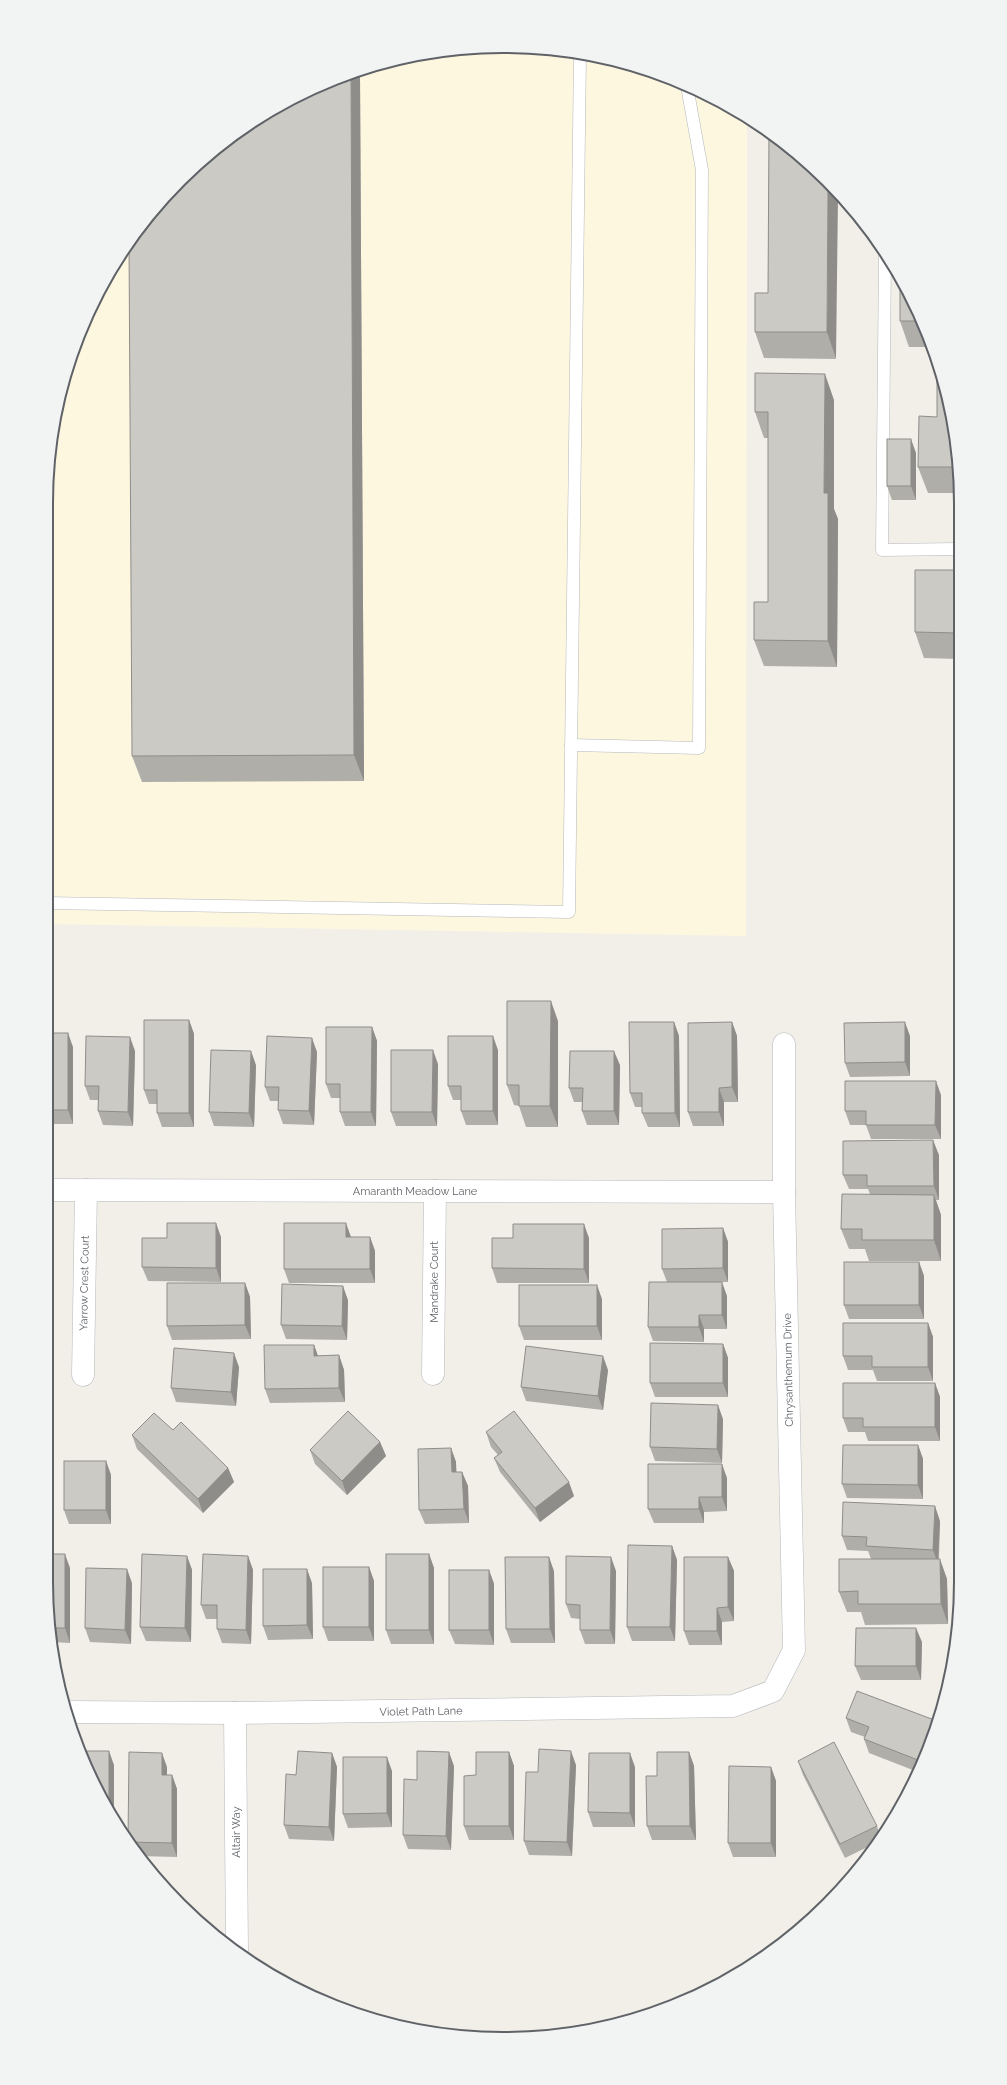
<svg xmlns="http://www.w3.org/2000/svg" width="1007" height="2085" font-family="Raleway,sans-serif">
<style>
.commercial{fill:#fef7e0}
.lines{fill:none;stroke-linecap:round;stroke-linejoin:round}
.service-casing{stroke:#b5b8bc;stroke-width:13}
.minor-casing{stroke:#b5b8bc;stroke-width:23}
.service{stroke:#fff;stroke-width:12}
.minor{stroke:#fff;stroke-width:22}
.wall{fill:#afaea9}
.shaded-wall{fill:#8f8d8a}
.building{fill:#cccac5;stroke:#8f8d8a}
.labels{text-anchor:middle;stroke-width:3;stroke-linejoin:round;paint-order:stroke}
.street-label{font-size:11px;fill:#5f6368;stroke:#fff}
.rim{fill:none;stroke:#5f6368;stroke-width:2}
</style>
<rect width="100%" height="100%" fill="#f1efe8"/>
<path class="commercial" d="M504,46l89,9 86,26 68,39 -1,816 -700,-12v-421l9,-89 26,-86 42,-79 57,-69 70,-57 79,-42 85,-26z"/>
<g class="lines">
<g class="service-casing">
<g id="service">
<path d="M885,257l-3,293 75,-1"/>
<path d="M571,745l128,3 3,-578 -15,-84"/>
<path d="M46,903l523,9 11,-858"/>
</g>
</g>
<g class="minor-casing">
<g id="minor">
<path d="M46,1190l738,2"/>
<path d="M433,1374l2,-183"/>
<path d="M83,1375l3,-185"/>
<path d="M66,1712l169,1 498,-7 40,-15 21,-41 -10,-458v-148"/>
<path d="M235,1713l2,237"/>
</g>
</g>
<use href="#service" class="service"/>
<use href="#minor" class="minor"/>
</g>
<g class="wall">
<path d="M360,76l4,705 -222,1 -10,-26z"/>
<path d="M769,133l67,226 -72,-1 -9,-26 13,-39z"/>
<path d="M900,283l26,46 5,18h-22l-9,-26z"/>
<path d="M834,400v109l4,10 -1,148 -73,-1 -10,-26 14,-38v-164h-4l-9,-26z"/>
<path d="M937,417l20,27v49h-29l-10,-26z"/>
<path d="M916,453v47h-24l-5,-14z"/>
<path d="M957,570l1,89 -34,-1 -9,-26z"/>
<path d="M189,1020l5,14v93h-32l-5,-14v-9h-8l-5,-14z"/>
<path d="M558,1021v106h-32l-7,-21 -5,-1 -7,-20z"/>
<path d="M674,1022l5,14 1,91h-32l-6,-14v-6h-7l-5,-14z"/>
<path d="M732,1022l5,14 1,66h-14v24h-31l-5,-14z"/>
<path d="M372,1027l5,14 -1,85h-31l-5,-14v-14h-9l-5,-14z"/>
<path d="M46,1033l27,14v77h-27z"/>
<path d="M910,1036v40l-60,1 -5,-14z"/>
<path d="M498,1050v75h-32l-5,-14v-11h-8l-5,-14z"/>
<path d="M135,1051l-2,75 -30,-1 -5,-14v-11h-8l-5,-14z"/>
<path d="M317,1052l-3,73 -31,-1 -5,-14v-9h-8l-5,-14z"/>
<path d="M438,1064l-1,62h-41l-5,-14z"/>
<path d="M256,1065l-2,62 -40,-1 -5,-14z"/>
<path d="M620,1065l-1,60h-32l-5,-14v-9h-8l-5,-14z"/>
<path d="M941,1095v44h-70l-5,-14h-16l-5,-14z"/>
<path d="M939,1155v45h-3l5,15v46h-72l-4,-12h-16l-8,-20 29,-35 -2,-5h-19l-6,-14z"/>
<path d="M723,1228l5,14v40h-9l8,14v33h-23v13l-51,-1 -5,-14 19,-45 -5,-13z"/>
<path d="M221,1237v45l-73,-1 -6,-14z"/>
<path d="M351,1237h19l5,14v32h-86l-5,-14z"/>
<path d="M589,1238v45h-92l-5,-15z"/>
<path d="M919,1262l5,14v43h-75l-5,-14z"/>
<path d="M245,1283l5,14 1,42 -79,1 -5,-14z"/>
<path d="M602,1299v41h-78l-5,-14z"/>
<path d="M348,1300l-1,40 -61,-1 -5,-14z"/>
<path d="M928,1323l5,14v44h-56l-4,-11h-25l-5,-14z"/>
<path d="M723,1344l5,14v39h-73l-5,-14z"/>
<path d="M314,1345l4,11 21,-1 5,15 1,32 -75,1 -5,-14z"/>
<path d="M239,1367l-3,39 -60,-4 -5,-14z"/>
<path d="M608,1370l-5,40 -77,-9 -5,-14z"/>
<path d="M935,1383l5,14v44h-72l-3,-9h-17l-5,-14z"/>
<path d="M723,1419l-1,44 -67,-2 -5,-14z"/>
<path d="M173,1430l55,38 6,14 -31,31 -66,-64 -5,-14z"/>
<path d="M486,1432l88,64 -34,26 -40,-50 -6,-14 4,-3 -7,-8z"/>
<path d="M380,1442l6,14 -39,39 -32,-31 -5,-14z"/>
<path d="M918,1445l5,14v40l-76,-1 -5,-14z"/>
<path d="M451,1448l5,14v10h6l6,14 1,37 -44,1 -6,-14z"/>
<path d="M106,1461l5,14v49h-42l-5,-14z"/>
<path d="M727,1478v33l-23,1v11h-50l-6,-14z"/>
<path d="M940,1521l-1,38 8,20 1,45 -83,1 -4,-13h-14l-8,-20 32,-33 -3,-8 -21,-1 -5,-14z"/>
<path d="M672,1546l5,14 -2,81h-43l-5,-14z"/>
<path d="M429,1554l5,14v76h-43l-5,-14z"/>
<path d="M187,1556l5,14 -1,72 -45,-1 -6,-14z"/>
<path d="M248,1556l5,14 -2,74 -29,-1 -5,-14v-10h-11l-5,-14z"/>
<path d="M728,1557l6,14v50l-12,1v23h-33l-5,-14z"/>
<path d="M369,1567l5,14v60h-46l-5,-14z"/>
<path d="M70,1568v75l-18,-1 -6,-60z"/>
<path d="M489,1570l5,14v61l-39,-1 -6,-14z"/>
<path d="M554,1571l1,72h-44l-5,-14z"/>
<path d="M616,1571l-1,73h-30l-5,-14v-11l-9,-1 -5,-14z"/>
<path d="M132,1583l-1,61 -41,-2 -5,-14z"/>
<path d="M312,1583l1,56 -45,1 -5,-14z"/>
<path d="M922,1642l-1,38h-60l-6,-14z"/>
<path d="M846,1718l91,3 -11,36 -8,15 -49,-19 -5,-14 1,-2 -14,-5z"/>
<path d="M509,1752l5,14v74h-45l-5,-14 12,-51z"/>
<path d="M689,1752l5,14 2,74h-44l-5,-14 10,-50z"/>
<path d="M332,1753l5,14 -3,74 -45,-2 -5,-14 12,-50z"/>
<path d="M798,1761l79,65 4,13 -1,2 -35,17 -42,-83z"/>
<path d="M576,1765l-4,91 -43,-1 -5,-14 14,-69z"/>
<path d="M454,1766l-3,84 -43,-1 -5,-14 14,-55z"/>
<path d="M167,1767v8h5l5,14v68l-39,-1 -10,-15z"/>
<path d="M635,1767v60h-42l-5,-15z"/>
<path d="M771,1767l5,14v76h-43l-5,-14z"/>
<path d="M392,1771v56l-44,1 -5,-14z"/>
</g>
<g class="shaded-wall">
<path d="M359,72l1,4 4,705 -10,-26 -3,-681z"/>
<path d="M828,187l10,9 -2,163 -9,-27z"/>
<path d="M825,374l9,26v109l4,10 -1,148 -9,-26 -4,-148z"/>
<path d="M911,439l5,14v47l-5,-14z"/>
<path d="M957,620l1,3v13l-1,-3z"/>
<path d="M551,1001l7,20v106l-8,-21z"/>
<path d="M189,1020l5,14v93l-5,-14z"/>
<path d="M674,1022l5,14 1,91 -5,-14z"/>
<path d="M732,1022l5,14 1,66 -6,-15z"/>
<path d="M905,1022l5,14v40l-5,-14z"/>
<path d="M372,1027l5,14 -1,85 -5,-14z"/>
<path d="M68,1033l5,14v77l-5,-14z"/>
<path d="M493,1036l5,14v75l-5,-14z"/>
<path d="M130,1037l5,14 -2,75 -5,-14z"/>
<path d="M312,1038l5,14 -3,73 -5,-14z"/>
<path d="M433,1050l5,14 -1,62 -5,-14z"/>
<path d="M251,1051l5,14 -2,62 -5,-14z"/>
<path d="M614,1051l6,14 -1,60 -5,-14z"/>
<path d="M936,1081l5,14v44l-6,-14z"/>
<path d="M719,1088l5,14v24l-5,-14z"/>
<path d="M933,1140l6,15v45l-5,-14z"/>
<path d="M934,1195l7,20v46l-7,-21z"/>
<path d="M216,1223l5,14v45l-5,-14z"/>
<path d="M346,1223l5,14h-5z"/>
<path d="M584,1224l5,14v45l-5,-14z"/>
<path d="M723,1228l5,14v40l-5,-14z"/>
<path d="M370,1237l5,14v32l-5,-14z"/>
<path d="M919,1262l5,14v43l-5,-14z"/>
<path d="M722,1282l5,14v33l-5,-14z"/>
<path d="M245,1283l5,14 1,42 -6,-14z"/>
<path d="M597,1285l5,14v41l-5,-14z"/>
<path d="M343,1286l5,14 -1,40 -5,-14z"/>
<path d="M699,1315l5,14v13l-5,-15z"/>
<path d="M928,1323l5,14v44l-5,-14z"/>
<path d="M723,1344l5,14v39l-5,-14z"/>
<path d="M314,1345l5,14 -5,-3z"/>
<path d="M234,1353l5,14 -3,39 -5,-14z"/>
<path d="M339,1355l5,15 1,32 -6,-14z"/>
<path d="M603,1356l5,14 -5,40 -5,-14z"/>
<path d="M935,1383l5,14v44l-5,-14z"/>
<path d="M718,1405l5,14 -1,44 -5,-14z"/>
<path d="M380,1442l6,14 -39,39 -5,-14z"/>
<path d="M918,1445l5,14v40l-5,-14z"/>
<path d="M451,1448l5,14 1,24 -5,-14z"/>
<path d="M106,1461l5,14v49l-5,-14z"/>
<path d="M722,1464l5,14v33l-5,-14z"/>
<path d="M228,1468l6,14 -31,31 -5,-14z"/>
<path d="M462,1472l6,14 1,37 -5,-14z"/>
<path d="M569,1482l5,14 -34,26 -5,-14z"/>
<path d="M699,1497l5,15v11l-5,-14z"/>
<path d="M935,1506l5,15 -2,43 -5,-14z"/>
<path d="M672,1546l5,14 -2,81 -5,-14z"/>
<path d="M65,1554l5,14v75l-5,-15z"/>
<path d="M429,1554l5,14v76l-5,-14z"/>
<path d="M187,1556l5,14 -1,72 -6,-14z"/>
<path d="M248,1556l5,14 -2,74 -5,-14z"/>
<path d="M549,1557l5,14 1,72 -5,-14z"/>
<path d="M611,1557l5,14 -1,73 -5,-14z"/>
<path d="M728,1557l6,14v50l-6,-14z"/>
<path d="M940,1559l7,20 1,45 -7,-20z"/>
<path d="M369,1567l5,14v60l-5,-14z"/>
<path d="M127,1569l5,14 -1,61 -6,-14z"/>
<path d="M307,1569l5,14 1,56 -6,-14z"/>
<path d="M489,1570l5,14v61l-5,-15z"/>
<path d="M717,1608l5,14v23l-5,-14z"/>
<path d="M916,1628l6,14 -1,38 -5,-14z"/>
<path d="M109,1751l5,14v55l-5,-8z"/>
<path d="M571,1751l5,14 -4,91 -5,-14z"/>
<path d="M449,1752l5,14 -3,84 -5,-14z"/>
<path d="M509,1752l5,14v74l-5,-14z"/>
<path d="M689,1752l5,14 2,74 -6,-14z"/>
<path d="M162,1753l5,14v22l-5,-14z"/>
<path d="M332,1753l5,14 -3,74 -5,-14z"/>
<path d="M630,1753l5,14v60l-5,-14z"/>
<path d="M387,1757l5,14v56l-5,-14z"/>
<path d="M771,1767l5,14v76l-5,-14z"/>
<path d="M172,1775l5,14v68l-5,-14z"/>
</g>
<g class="building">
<path d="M351,74l3,681 -222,1 -3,-514 51,-62 70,-57 79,-42z"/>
<path d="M769,133l13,8 46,46 -1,145h-72v-39h13z"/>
<path d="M900,283l22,38h-22z"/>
<path d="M755,373l70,1 -1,119h4v148l-74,-1v-38h14v-190h-13z"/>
<path d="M937,376h2l18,68v23h-39l1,-51 18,1z"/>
<rect x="887" y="439" width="24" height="47"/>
<path d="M915,570h42l1,50h-1v13l-42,-1z"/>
<path d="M507,1001h44l-1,105h-31v-21h-12z"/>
<path d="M144,1020h45v93h-32v-23h-13z"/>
<path d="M629,1022h45l1,91h-33v-20h-12z"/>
<path d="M732,1022v65l-13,1v24h-31v-89z"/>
<path d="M905,1022v40l-60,1 -1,-40z"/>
<path d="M326,1027h46l-1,85h-31v-28h-14z"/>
<rect x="46" y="1033" width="22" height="77"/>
<path d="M86,1036l44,1 -2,75 -30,-1 1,-25h-14z"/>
<path d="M267,1036l45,2 -3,73 -31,-1 1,-23h-14z"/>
<path d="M448,1036h45v75h-32v-25h-13z"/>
<path d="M211,1050l40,1 -2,62 -40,-1z"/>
<path d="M391,1050h42l-1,62h-41z"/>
<path d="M570,1051h44v60h-32l1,-23h-14z"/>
<path d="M845,1081h91l-1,44h-69v-14h-21z"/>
<path d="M933,1140l1,46h-67v-11h-24v-34z"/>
<path d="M842,1194l92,1v45h-72v-11h-21z"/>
<path d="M167,1223h49v45l-74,-1v-29h25z"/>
<path d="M284,1223h62v14h24v32h-86z"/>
<path d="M513,1224h71v45l-92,-1v-30h21z"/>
<path d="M723,1228v40l-61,1v-40z"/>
<rect x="844" y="1262" width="75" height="43"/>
<path d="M649,1282h73v33h-23v12h-51z"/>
<path d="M167,1283h78v42l-78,1z"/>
<path d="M282,1284l61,2 -1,40 -61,-1z"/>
<rect x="519" y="1285" width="78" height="41"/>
<path d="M843,1323h85v44h-56v-11h-29z"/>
<path d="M650,1343l73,1v39h-73z"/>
<path d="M264,1345h50v11l25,-1v33l-74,1z"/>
<path d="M526,1346l77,10 -5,40 -77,-9z"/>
<path d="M174,1348l60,5 -3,39 -60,-4z"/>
<path d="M843,1383h92v44h-72v-9h-20z"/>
<path d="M651,1403l67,2 -1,44 -67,-2z"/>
<path d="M348,1411l32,31 -38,39 -32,-31z"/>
<path d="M514,1411l55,71 -34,26 -41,-50 8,-6 -16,-20z"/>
<path d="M154,1413l19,17 8,-8 47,46 -30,31 -66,-64z"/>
<path d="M843,1445h75v40l-76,-1z"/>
<path d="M451,1448l1,24h10l2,37 -45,1 -1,-61z"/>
<rect x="64" y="1461" width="42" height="49"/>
<path d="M648,1464h74v33h-23v12h-51z"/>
<path d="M843,1502l92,4 -2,44 -67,-4 1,-9 -25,-1z"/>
<path d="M628,1545l44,1 -2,81h-43z"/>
<path d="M46,1554h19v74h-14l-5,-46z"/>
<path d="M142,1554l45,2 -2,72 -45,-1z"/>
<path d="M203,1554l45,2 -2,74 -29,-1v-24h-16z"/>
<rect x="386" y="1554" width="43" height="76"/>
<path d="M566,1556l45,1 -1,73h-30v-25l-14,-1z"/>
<path d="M505,1557h44l1,72h-44z"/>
<path d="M684,1557h44v50l-11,1v23h-33z"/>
<path d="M839,1559h101l1,45h-83v-13l-19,1z"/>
<rect x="323" y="1567" width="46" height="60"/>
<path d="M86,1568l41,1 -2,61 -40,-2z"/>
<path d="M263,1569h44v56l-44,1z"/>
<rect x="449" y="1570" width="40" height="60"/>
<path d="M856,1628h60v38h-61z"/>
<path d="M857,1691l80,30 -11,36 -3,5 -59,-23 5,-12 -23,-9z"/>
<path d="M834,1742l43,84 -37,18 -42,-83z"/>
<path d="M539,1749l32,2 -4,91 -43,-1 2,-69h12z"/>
<path d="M80,1751h29v61l-2,-2z"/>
<path d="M298,1751l34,2 -3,74 -45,-2 2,-51 10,1z"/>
<path d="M417,1751l32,1 -3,84 -43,-1 1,-56 13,1z"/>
<path d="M129,1752l33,1v22h10v68l-43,-1 -1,-1z"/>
<path d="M476,1752h33v74h-45v-50l12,-1z"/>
<path d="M657,1752h32l1,74h-43l-1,-50h11z"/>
<path d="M589,1753h41v60l-42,-1z"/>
<path d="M343,1757h44v56l-44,1z"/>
<path d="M729,1766l42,1v76h-43z"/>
</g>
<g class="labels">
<g class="street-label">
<text x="415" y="1195">Amaranth Meadow Lane</text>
<text transform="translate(434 1282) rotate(-90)" y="4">Mandrake Court</text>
<text transform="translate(84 1283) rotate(-89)" y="4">Yarrow Crest Court</text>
<text transform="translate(788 1370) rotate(-91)" y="4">Chrysanthemum Drive</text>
<text transform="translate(421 1711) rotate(-1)" y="4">Violet Path Lane</text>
<text transform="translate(236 1832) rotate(-90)" y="4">Altair Way</text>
</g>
</g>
<path d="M0 0H1007V2085H0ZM503 53H504A450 450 0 0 1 954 503V1582A450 450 0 0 1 504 2032H503A450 450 0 0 1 53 1582V503A450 450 0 0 1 503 53Z" fill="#f2f3f3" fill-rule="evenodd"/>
<path class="rim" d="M503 53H504A450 450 0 0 1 954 503V1582A450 450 0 0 1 504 2032H503A450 450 0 0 1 53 1582V503A450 450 0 0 1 503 53Z"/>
</svg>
